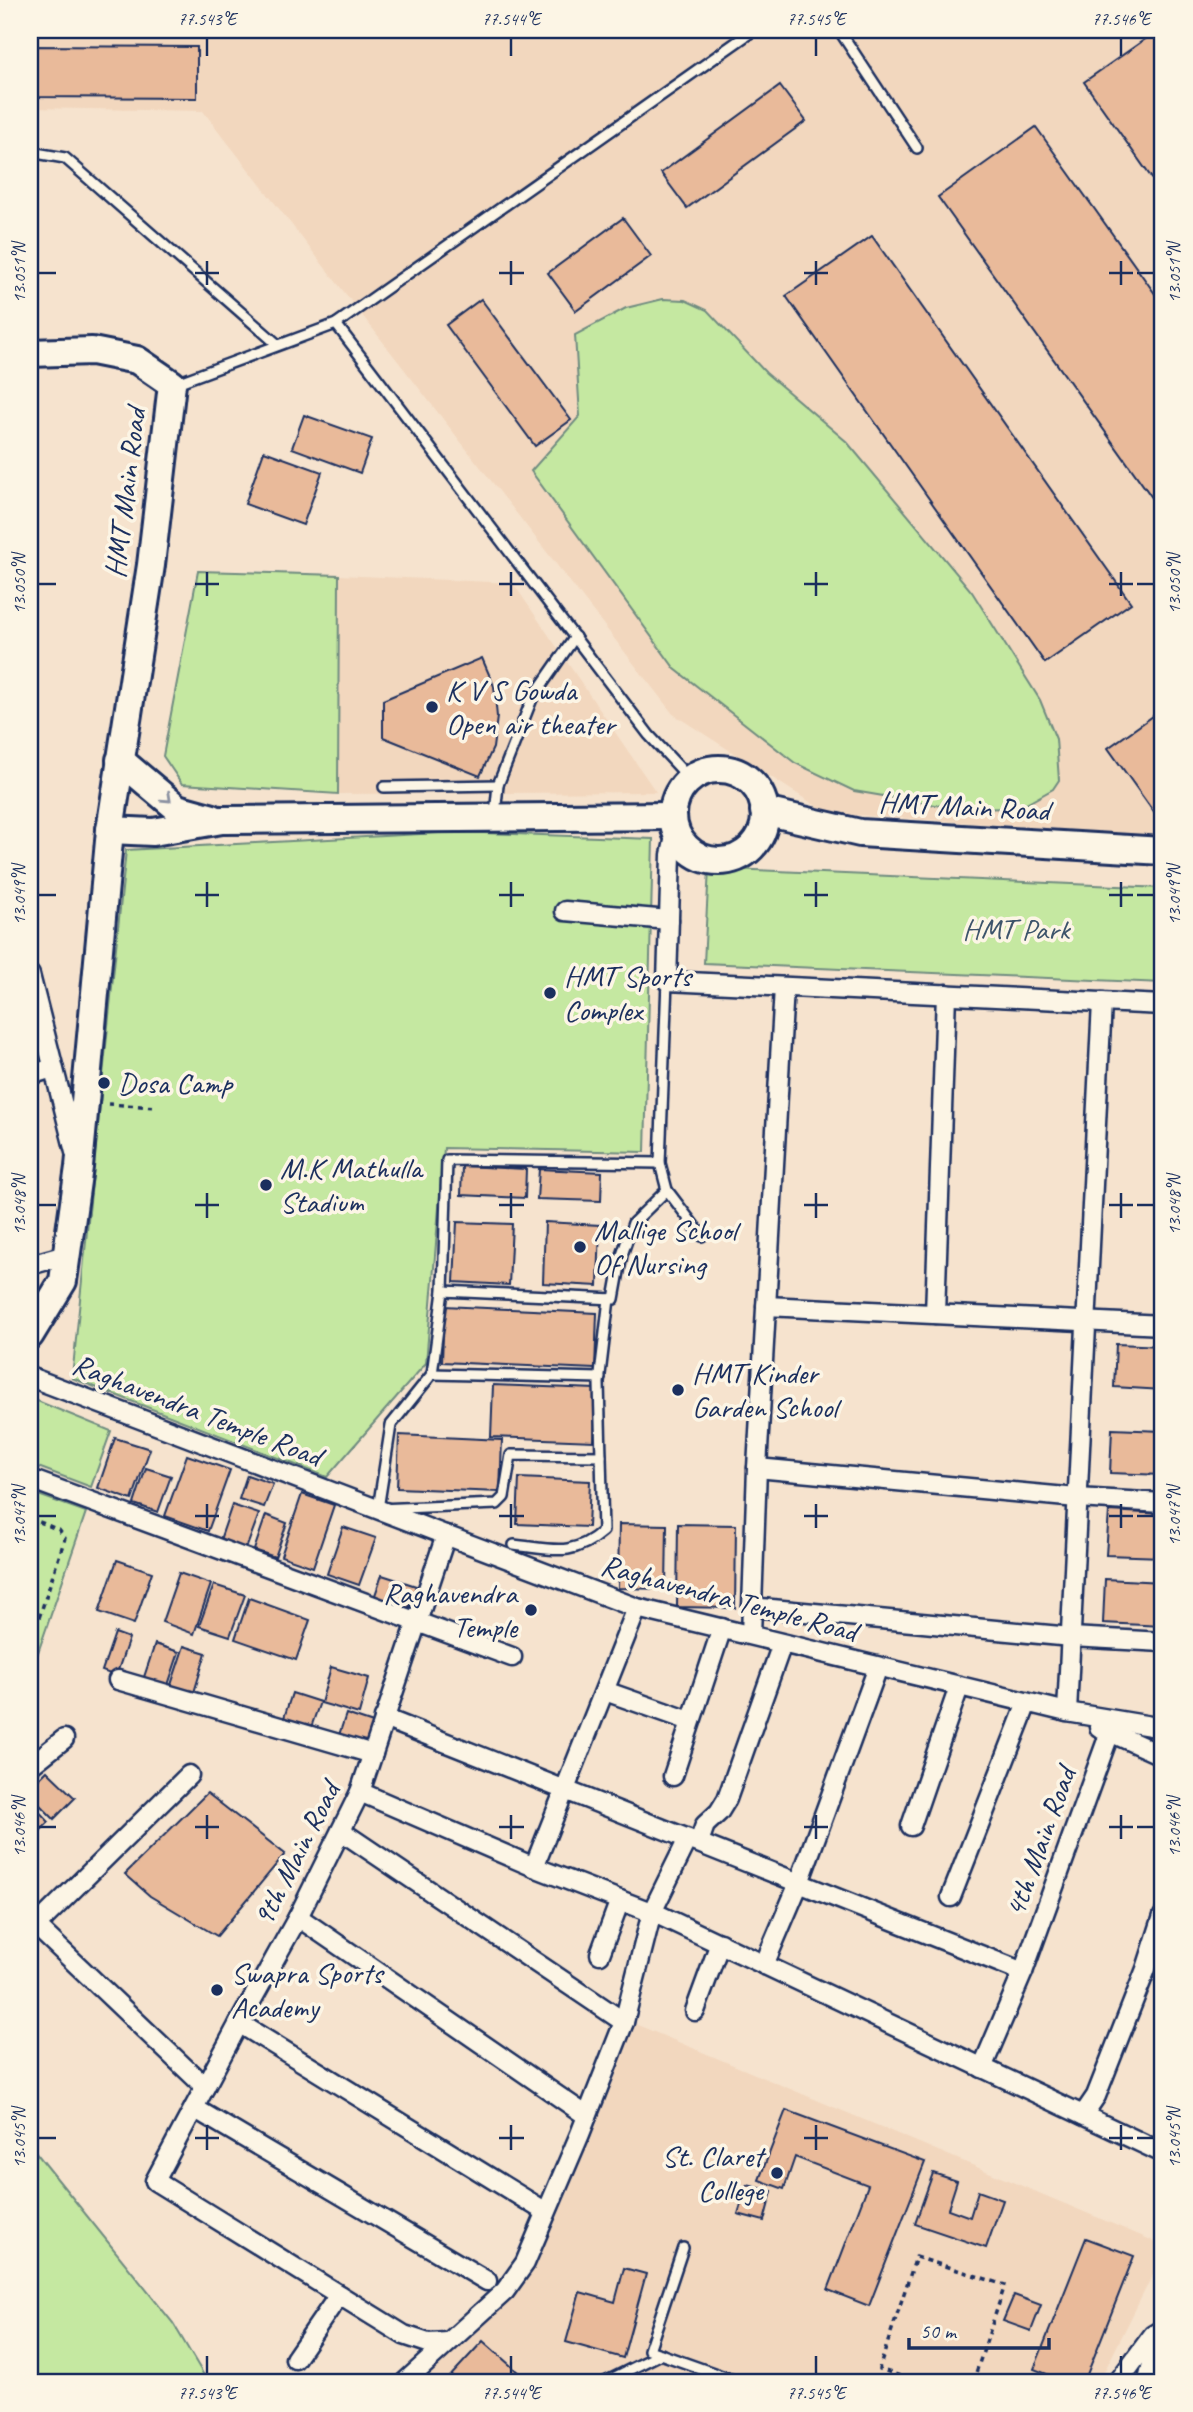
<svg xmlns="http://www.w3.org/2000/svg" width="1193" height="2412" font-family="Caveat,sans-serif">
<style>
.built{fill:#f2d7be}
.green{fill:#c5e8a1;stroke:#708c80;stroke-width:2}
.building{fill:#e9ba9a;stroke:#1b2f5e;stroke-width:2}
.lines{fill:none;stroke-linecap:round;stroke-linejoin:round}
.lane-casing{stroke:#1b2f5e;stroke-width:14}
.street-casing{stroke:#1b2f5e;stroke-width:23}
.secondary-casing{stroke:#1b2f5e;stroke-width:32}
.path{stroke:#1b2f5e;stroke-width:3.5;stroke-dasharray:5 5;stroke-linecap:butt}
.lane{stroke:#fcf5e5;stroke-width:9}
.street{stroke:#fcf5e5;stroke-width:18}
.secondary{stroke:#fcf5e5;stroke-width:26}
.oneway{stroke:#8c92a2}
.ticks{fill:none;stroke:#1b2f5e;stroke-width:2.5}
.poi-dot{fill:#1b2f5e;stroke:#fcf5e5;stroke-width:2.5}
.labels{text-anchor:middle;stroke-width:7;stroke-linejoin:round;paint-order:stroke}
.street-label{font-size:30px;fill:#1b2f5e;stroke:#fcf5e5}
.poi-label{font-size:30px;fill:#1b2f5e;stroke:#fcf5e5;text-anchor:start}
.park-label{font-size:30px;fill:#3d546b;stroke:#fcf5e5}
.neatline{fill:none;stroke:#1b2f5e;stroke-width:2.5}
.ticks-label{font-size:18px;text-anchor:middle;fill:#1b2f5e}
</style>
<rect width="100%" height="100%" fill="#f6e3ce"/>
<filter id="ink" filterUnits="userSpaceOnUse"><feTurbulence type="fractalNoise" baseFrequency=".0143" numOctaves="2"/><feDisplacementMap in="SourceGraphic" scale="14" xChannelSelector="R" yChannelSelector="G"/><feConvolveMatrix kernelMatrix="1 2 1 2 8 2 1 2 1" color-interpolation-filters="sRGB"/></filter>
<g filter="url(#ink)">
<g class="built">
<path d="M30,30h1133v806l-336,-23 -154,-99 -470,-603 -173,-3z"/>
<path d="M339,575l174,8 143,209 -318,2z"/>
<path d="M628,2021l535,224v9l-64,128h-697l123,-119z"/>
</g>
<g class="green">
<path d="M663,299l22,1 22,10 59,63 81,69 125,150 68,108 16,39 3,41 -6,9 -34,19 -60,1 -105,-18 -59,-28 -120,-94 -144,-198 49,-55 -5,-81 51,-27z"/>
<path d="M198,571l141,4 -1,219 -156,-10 -19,-28z"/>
<path d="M457,832l196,7 -8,313 -201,-4 -18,215 -99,114 -255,-99 54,-528z"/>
<path d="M709,868l454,20v95l-459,-20z"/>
<path d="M30,1398l81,33 -20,56 -61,-23z"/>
<path d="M30,1492l56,20 -56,164z"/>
<path d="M30,2145l143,178 35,59h-178z"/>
</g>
<g class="building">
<path d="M1157,31l6,9v154l-79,-112z"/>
<path d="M30,46l167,1v51l-167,-1z"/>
<path d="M780,86l26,35 -119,87 -26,-35z"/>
<path d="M1036,127l127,178v208l-225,-316z"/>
<path d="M623,218l28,38 -75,55 -28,-38z"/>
<path d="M872,236l259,367 -86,60 -259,-367z"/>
<path d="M481,299l90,121 -36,26 -89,-121z"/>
<path d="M304,415l68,24 -12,34 -68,-25z"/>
<path d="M264,451l58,21 -19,53 -58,-21z"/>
<path d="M482,658l12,28 3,31 -4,31 -13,28 -97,-39v-37z"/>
<path d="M1163,709v100l-8,5 -47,-66z"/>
<path d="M462,1166l64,3 -1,29 -64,-3z"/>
<path d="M539,1169l63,3 -1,29 -64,-2z"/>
<path d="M457,1222l55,2 -3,61 -55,-3z"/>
<path d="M545,1222l55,3 -2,61 -55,-3z"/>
<path d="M444,1306l153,7 -2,56 -153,-7z"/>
<path d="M1116,1344l47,2v44l-49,-3z"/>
<path d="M493,1385l103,4 -2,52 -103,-4z"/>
<path d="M1112,1429l51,2v44l-53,-2z"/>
<path d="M399,1435l103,5 -2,52 -103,-4z"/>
<path d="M115,1438l35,11 -18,51 -34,-12z"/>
<path d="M187,1455l43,15 -22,61 -43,-15z"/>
<path d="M146,1468l25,8 -13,36 -24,-8z"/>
<path d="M247,1475l26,9 -9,23 -25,-8z"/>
<path d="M519,1478l71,3 -2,46 -71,-3z"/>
<path d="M302,1494l32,11 -21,62 -32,-11z"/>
<path d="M232,1505l27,9 -13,35 -26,-9z"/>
<path d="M1109,1511l54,3v43l-57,-2z"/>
<path d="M266,1515l21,8 -12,34 -21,-7z"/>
<path d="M619,1524l48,1 -1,64 -48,-1z"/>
<path d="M678,1524l58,1 -1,83 -58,-1z"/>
<path d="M343,1527l33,11 -17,47 -32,-11z"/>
<path d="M117,1560l35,12 -18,52 -35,-12z"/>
<path d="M179,1573l32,11 -17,50 -32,-12z"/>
<path d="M382,1575l34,11 -9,27 -34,-12z"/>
<path d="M1105,1579l58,3v44l-60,-3z"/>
<path d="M214,1585l31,10 -15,41 -31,-10z"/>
<path d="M249,1598l61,22 -14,40 -61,-21z"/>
<path d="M115,1633l14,5 -13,38 -14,-5z"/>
<path d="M155,1644l24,8 -13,39 -24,-8z"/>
<path d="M184,1646l22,7 -14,46 -23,-8z"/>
<path d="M331,1667l38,11 -10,36 -38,-11z"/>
<path d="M292,1693l28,9 -11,31 -27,-9z"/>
<path d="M346,1714l27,9 -9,27 -27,-9z"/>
<path d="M47,1771l28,27 -21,21 -24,-24v-7z"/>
<path d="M207,1793l78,61 -68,82 -67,-40 -25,-22z"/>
<path d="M30,1802l19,20 -19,19z"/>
<path d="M786,2110l139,52 -56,144 -41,-16 40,-105 -73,-28 -11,32 -25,-9z"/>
<path d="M933,2173l24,8 -9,28 22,8 8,-26 25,9 -17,48 -71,-24z"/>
<path d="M747,2185l25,6 -8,30 -26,-7z"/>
<path d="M1086,2238l48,18 -50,126h-17l-33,-13z"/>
<path d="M624,2268l22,6 -23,84 -57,-16 14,-50 35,10z"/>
<path d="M1014,2295l27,10 -10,26 -28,-10z"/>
<path d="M483,2341l46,41h-84z"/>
<path d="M1163,2357v25h-7z"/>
</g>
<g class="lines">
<g class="lane-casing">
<g id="lane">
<path d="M839,30l78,118"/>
<path d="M30,152l35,6 212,186"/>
<path d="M336,324l313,411 41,44"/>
<path d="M174,384l162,-60 418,-294"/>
<path d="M384,787l114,-2"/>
<path d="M495,815l3,-30 34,-86 43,-62"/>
<path d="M667,981l-7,182 7,27 35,46"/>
<path d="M443,1291l171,8 8,-44 11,-32 34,-33"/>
<path d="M432,1374l168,4"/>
<path d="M601,1456l-90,-1 -7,42 -7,7 -119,5 13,-84 41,-51 11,-83 4,-131 213,3"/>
<path d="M514,1545c38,4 58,13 89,-14l-4,-148 10,-84"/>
<path d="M683,2248l-34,102 90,32"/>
<path d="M605,2382l56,-28"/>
</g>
</g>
<g class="street-casing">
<g id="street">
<path d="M676,832l-5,23 -4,126 496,24"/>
<path d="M565,911l104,9"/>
<path d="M30,975l45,177"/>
<path d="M30,1075l23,-7"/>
<path d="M30,1265l36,-10"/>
<path d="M766,1306l397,19"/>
<path d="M935,1314l11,-320"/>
<path d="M30,1377l607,231 430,104 96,16"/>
<path d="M757,1468l320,30 86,5"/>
<path d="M30,1479l482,178"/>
<path d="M446,1535l-86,257 -62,125 -59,106 -84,158 249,154 24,8 20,-1"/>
<path d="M752,1607l319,30 92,5"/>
<path d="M751,1635l6,-167 27,-481"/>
<path d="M118,1680l255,74"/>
<path d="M605,1691l85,30"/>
<path d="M1067,1712l35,-710"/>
<path d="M384,1718l639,254"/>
<path d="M1099,1727l64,29"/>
<path d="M30,1766l34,-27"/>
<path d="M673,1776l49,-148"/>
<path d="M360,1792l174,75 127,49 502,237"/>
<path d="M911,1826l48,-139"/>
<path d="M341,1831l283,191"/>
<path d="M699,1842l6,-17 14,-13 8,-13 55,-155"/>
<path d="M534,1867l103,-259"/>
<path d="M951,1897l76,-194"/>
<path d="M298,1917l289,199"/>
<path d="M30,1920l175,167"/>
<path d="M36,1926l153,-151"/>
<path d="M600,1954l20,-54"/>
<path d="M764,1965l35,-82 79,-216"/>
<path d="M695,2011l25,-68"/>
<path d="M239,2023l307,189"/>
<path d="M982,2068l41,-96 87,-240"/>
<path d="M194,2108l293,173"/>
<path d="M1083,2115l13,-19 50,-127 17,-53"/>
<path d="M295,2359l44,-64"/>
<path d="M1148,2381l6,-26 9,-14"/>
<path d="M405,2382l100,-91 20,-28 55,-129 44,-112 28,-110 36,-73"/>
<path d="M1118,2382l35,-47 10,-6"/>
</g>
</g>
<g class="secondary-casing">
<g id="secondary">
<path d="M30,353l62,-2 45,9 35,24 -21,181 -41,265 -31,337 -16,114 -33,54"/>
<path d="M120,760l57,48 36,10"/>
<circle cx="719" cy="815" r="46"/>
<path d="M764,811l96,22 303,18"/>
<path d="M110,830l43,2 69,-12 451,-4"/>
</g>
</g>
<g class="path">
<path d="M108,1104l48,3"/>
<path d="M30,1518l29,12 6,8 -27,83 -8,14"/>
<path d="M919,2382l-40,-13 37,-112 89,28 -32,97"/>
</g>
<use href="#lane" class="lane"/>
<use href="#street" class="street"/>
<use href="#secondary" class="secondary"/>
</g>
<defs><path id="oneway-chevron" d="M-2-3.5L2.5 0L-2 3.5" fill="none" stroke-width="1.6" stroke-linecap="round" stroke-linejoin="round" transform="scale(1.75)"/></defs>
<use class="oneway" href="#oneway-chevron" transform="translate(167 798) rotate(43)"/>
</g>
<path class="ticks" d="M207,38v18M511,38v18M816,38v18M1121,38v18M207,261v24M511,261v24M816,261v24M1121,261v24M38,273h18M195,273h24M499,273h25M804,273h24M1109,273h24M1137,273h17M207,572v24M511,572v24M816,572v24M1121,572v24M38,584h18M195,584h24M499,584h25M804,584h24M1109,584h24M1137,584h17M207,882v25M511,882v25M816,882v25M1121,882v25M38,895h18M195,895h24M499,895h25M804,895h24M1109,895h24M1137,895h17M207,1193v25M511,1193v25M816,1193v25M1121,1193v25M38,1205h18M195,1205h24M499,1205h25M804,1205h24M1109,1205h24M1137,1205h17M207,1504v24M511,1504v24M816,1504v24M1121,1504v24M38,1516h18M195,1516h24M499,1516h25M804,1516h24M1109,1516h24M1137,1516h17M207,1815v24M511,1815v24M816,1815v24M1121,1815v24M38,1827h18M195,1827h24M499,1827h25M804,1827h24M1109,1827h24M1137,1827h17M207,2125v25M511,2125v25M816,2125v25M1121,2125v25M38,2138h18M195,2138h24M499,2138h25M804,2138h24M1109,2138h24M1137,2138h17M207,2356v18M511,2356v18M816,2356v18M1121,2356v18"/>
<g class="poi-dot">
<circle cx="432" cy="707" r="7"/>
<circle cx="550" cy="993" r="7"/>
<circle cx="104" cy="1083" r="7"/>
<circle cx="266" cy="1185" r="7"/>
<circle cx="580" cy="1247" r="7"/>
<circle cx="678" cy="1390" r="7"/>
<circle cx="531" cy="1610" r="7"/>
<circle cx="217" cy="1990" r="7"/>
<circle cx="777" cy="2173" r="7"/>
</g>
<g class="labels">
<g class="street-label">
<text transform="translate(125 493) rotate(-83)" y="10">HMT Main Road</text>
<text transform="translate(964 806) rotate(3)" y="10">HMT Main Road</text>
<text transform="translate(197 1410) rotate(21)" y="10">Raghavendra Temple Road</text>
<text transform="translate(729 1598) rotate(15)" y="10">Raghavendra Temple Road</text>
<text transform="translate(1040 1842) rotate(-70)" y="10">4th Main Road</text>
<text transform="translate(296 1854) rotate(-63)" y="10">9th Main Road</text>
</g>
<g class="poi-label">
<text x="446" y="700">K V S Gowda<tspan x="446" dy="34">Open air theater</tspan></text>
<text x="564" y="986">HMT Sports<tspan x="564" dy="34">Complex</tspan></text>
<text x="118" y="1093">Dosa Camp</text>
<text x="280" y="1178">M.K Mathulla<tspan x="280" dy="34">Stadium</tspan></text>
<text x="594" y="1240">Mallige School<tspan x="594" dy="34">Of Nursing</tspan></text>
<text x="692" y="1383">HMT Kinder<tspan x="692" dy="34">Garden School</tspan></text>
<text x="517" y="1603" text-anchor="end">Raghavendra<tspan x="517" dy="34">Temple</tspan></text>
<text x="231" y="1983">Swapra Sports<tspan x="231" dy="34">Academy</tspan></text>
<text x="763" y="2166" text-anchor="end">St. Claret<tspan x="763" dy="34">College</tspan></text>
</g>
<g class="park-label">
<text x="1016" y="939">HMT Park</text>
</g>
</g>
<rect width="1193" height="2412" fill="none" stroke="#fcf5e5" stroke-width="77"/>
<path d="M909 2338v10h140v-10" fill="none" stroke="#1b2f5e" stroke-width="3.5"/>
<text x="920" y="2338" font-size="21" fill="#1b2f5e" stroke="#fcf5e5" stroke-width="5" paint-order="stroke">50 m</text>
<rect x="38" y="38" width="1116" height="2336" class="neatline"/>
<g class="ticks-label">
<text x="207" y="25">77.543°E</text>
<text x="511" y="25">77.544°E</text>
<text x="816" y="25">77.545°E</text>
<text x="1121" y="25">77.546°E</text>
<text transform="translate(19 273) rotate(-90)" y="6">13.051°N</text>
<text transform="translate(1174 273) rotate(-90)" y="6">13.051°N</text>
<text transform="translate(19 584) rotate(-90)" y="6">13.050°N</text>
<text transform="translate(1174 584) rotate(-90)" y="6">13.050°N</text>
<text transform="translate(19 895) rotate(-90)" y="6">13.049°N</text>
<text transform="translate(1174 895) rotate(-90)" y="6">13.049°N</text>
<text transform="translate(19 1205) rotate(-90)" y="6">13.048°N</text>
<text transform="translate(1174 1205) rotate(-90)" y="6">13.048°N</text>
<text transform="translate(19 1516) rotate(-90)" y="6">13.047°N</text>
<text transform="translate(1174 1516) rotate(-90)" y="6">13.047°N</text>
<text transform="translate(19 1827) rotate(-90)" y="6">13.046°N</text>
<text transform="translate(1174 1827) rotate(-90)" y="6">13.046°N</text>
<text transform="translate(19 2138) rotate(-90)" y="6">13.045°N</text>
<text transform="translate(1174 2138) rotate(-90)" y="6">13.045°N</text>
<text x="207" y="2399">77.543°E</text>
<text x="511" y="2399">77.544°E</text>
<text x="816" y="2399">77.545°E</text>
<text x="1121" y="2399">77.546°E</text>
</g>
</svg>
